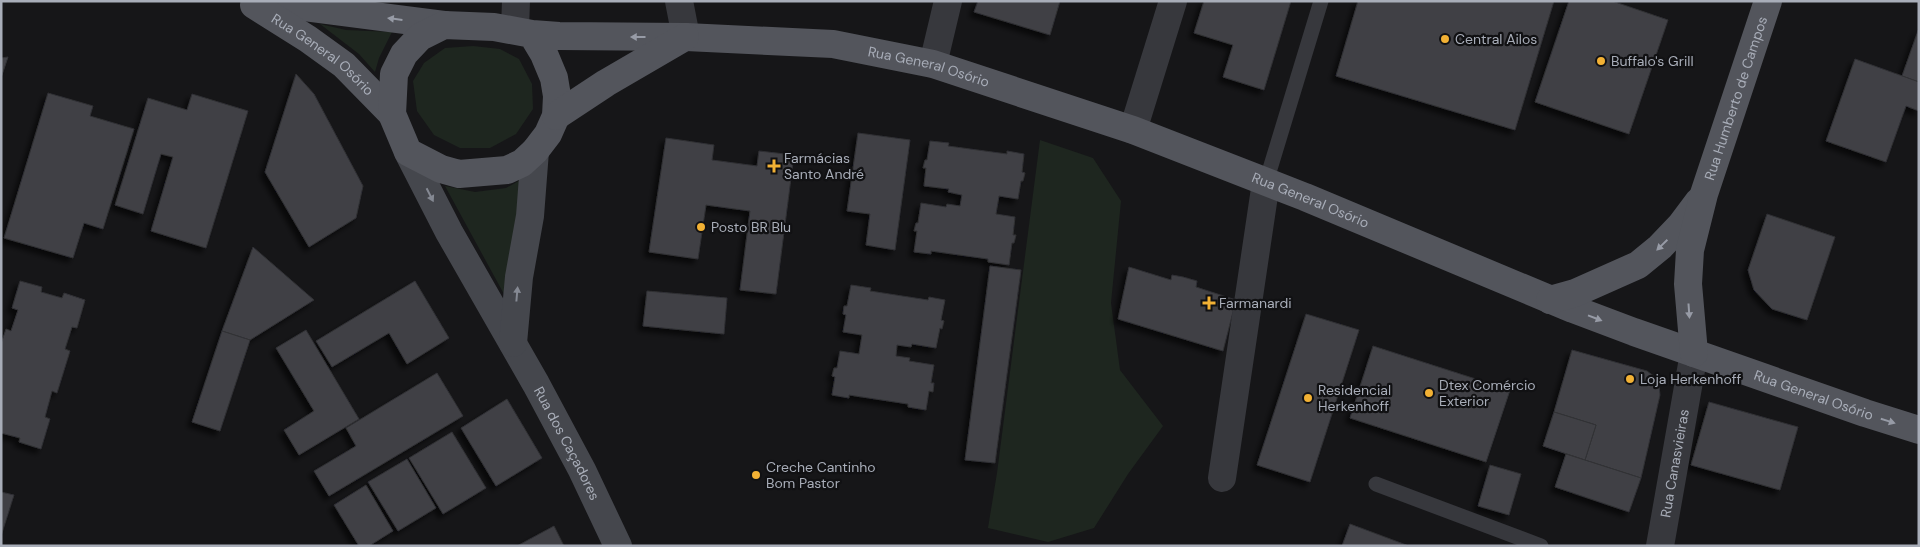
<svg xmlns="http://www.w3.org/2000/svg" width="1920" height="547" font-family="'DM Sans',sans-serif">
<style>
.green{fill:#1e261f}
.building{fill:#404145;stroke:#303034;filter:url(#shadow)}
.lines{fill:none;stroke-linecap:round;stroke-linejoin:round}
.lane{stroke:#37383d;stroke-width:15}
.street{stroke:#37383d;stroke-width:28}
.secondary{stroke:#45474d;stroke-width:28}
.primary{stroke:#53555c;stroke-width:28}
.oneway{fill:#979ba6}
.oneway2{fill:#858993}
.poi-dot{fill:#f2b134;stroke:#111113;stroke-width:2}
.labels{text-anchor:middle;stroke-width:4.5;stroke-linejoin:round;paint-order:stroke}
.poi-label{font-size:14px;fill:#a8adb8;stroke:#111113;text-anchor:start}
.street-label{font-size:14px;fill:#a8adb8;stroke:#111113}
</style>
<defs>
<filter id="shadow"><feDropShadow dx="-4.5" dy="4.5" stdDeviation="2.5" flood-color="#0009"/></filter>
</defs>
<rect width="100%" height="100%" fill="#161618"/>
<g class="green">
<path d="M320,24l26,6 46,2 -13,26 -4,14 -16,-18z"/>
<path d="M473,46l27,3 19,10 13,25 1,25 -17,25 -26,14h-30l-26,-13 -17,-24 -4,-30 11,-18 21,-15z"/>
<path d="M1040,140l53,18 28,43 -10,102 9,67 43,56 -35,48 -34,54 -46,14 -60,-14 9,-55z"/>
<path d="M524,178l-19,118 -60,-110 30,6 31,-4z"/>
</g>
<g class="building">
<path d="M978,1h82l-10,34 -76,-23z"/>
<path d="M1204,1h87l-27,89 -41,-13 10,-32 -39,-12z"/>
<path d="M1358,1h196l-39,129 -179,-54z"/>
<path d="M1569,1h43l56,19 -39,114 -94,-32z"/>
<path d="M1919,28v54l-17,-6z"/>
<path d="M8,57l-7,21v-20z"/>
<path d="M1855,59l64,23v29l-13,-5 -20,56 -60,-21z"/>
<path d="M296,74l18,20 49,92 -7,32 -47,29 -44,-75z"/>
<path d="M48,93l45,13 -3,10 44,13 -31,100 -19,-6 -11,35 -69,-20z"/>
<path d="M192,94l56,17 -42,137 -55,-17 22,-74 -12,-3 -18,60 -28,-9 33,-107 39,12z"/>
<path d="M858,133l52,7 -15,110 -29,-5 4,-31 -23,-3z"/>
<path d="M666,138l48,7 -2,15 45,6 2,-15 35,4 -18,139 -36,-4 10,-79 -44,-6 -8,54 -49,-7z"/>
<path d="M930,141l19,2 -1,3 59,8v-3l17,3 -2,18 3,1 -2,8h-2l-3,18 -19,-3 -3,18 19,3 -2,18h3l-2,8h-2l-3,22 -21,-3v-3l-57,-8v3l-17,-2 3,-21h-3l2,-8h2l3,-20 25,4 1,-3 13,2 2,-11 -14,-3 1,-3 -25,-3 2,-18h-3l2,-8h2z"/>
<path d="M1767,214l68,23 -28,83 -35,-11 -18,-19 -6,-20z"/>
<path d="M253,247l61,53 -64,40 -28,-9z"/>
<path d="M990,266l31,4 -26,193 -30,-3z"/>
<path d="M1129,267l42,13 1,-5 11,2 14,4 -1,6 40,13 -13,51 -105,-32z"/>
<path d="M20,281l22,6 -1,5 21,6 2,-5 21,7 -8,28 -5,-1 -7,22 5,2 -13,42 -5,-2 -7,26 5,2 -9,30 -22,-7 1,-4 -19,-5v-89l5,-15 5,2 7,-21 -6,-2z"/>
<path d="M415,281l34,57 -42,26 -18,-31 -57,34 -16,-26z"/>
<path d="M851,285l20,3 -1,3 58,9 1,-3 16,3 -4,20 3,1 -2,8 -2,-1 -4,20 -24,-4 -1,3 -14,-2 -1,11 14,2 -1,3 25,4 -3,18h3l-1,9 -4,-1 -3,19 -18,-3v-3l-59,-9v3l-17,-3 3,-18 -3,-1 2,-8h3l3,-17 19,3 3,-19 -19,-3 3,-17 -3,-1 1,-8h3z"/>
<path d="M647,291l80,7 -3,36 -81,-8z"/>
<path d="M1306,314l53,16 -49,152 -53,-17z"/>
<path d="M306,330l53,89 -60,36 -15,-25 30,-19 -38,-63z"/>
<path d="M222,331l28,9 -30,91 -28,-9z"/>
<path d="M1373,346l137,44 -24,72 -136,-44z"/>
<path d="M1572,350l75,21 8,6 4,8 1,10 -19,83 -56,-18 11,-35 -42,-13z"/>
<path d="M437,373l26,43 -134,80 -15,-25 42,-25 -10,-18z"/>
<path d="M507,399l35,59 -46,28 -35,-58z"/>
<path d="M1709,402l89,25 -18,63 -89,-25z"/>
<path d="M1554,412l42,13 -11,35 -42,-14z"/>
<path d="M452,432l34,56 -43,26 -34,-56z"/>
<path d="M1566,454l75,24 -12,34 -74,-25z"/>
<path d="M407,459l29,49 -38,23 -30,-49z"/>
<path d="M1490,465l31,9 -12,41 -31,-9z"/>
<path d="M366,485l27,46 -24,15h-10l-25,-41z"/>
<path d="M1,492l13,3 -13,41z"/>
<path d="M1350,524l59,22h-67z"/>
<path d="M554,526l10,20h-47z"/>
</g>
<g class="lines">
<g class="lane">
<path d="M1266,182l55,-181"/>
<path d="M1376,484l165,62"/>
</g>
<g class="street">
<path d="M679,1l7,36"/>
<path d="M515,29l1,-28"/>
<path d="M933,64l15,-63"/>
<path d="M1133,130l40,-129"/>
<path d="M1222,478l44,-296"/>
<path id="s1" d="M1660,546l34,-193"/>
</g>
<g class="secondary">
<path id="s2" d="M408,152l41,80 87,152 46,86 36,76"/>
<path d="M513,343l6,-66 11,-61 5,-65"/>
</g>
<g class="primary">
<path d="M258,1l186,24"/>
<path id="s3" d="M254,5l54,34 36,26 48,49"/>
<path id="s4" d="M532,34l12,20 10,24 3,18 -1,20 -8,18 -13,17 -13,12 -15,7 -48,4 -18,-5 -33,-17 -16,-38 2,-40 10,-20 16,-17 24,-12 50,2 38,7 27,2 127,1 147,7 100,20 200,66 172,67 268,112 61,23 231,81 54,17"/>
<path d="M556,116l50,-33 79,-46"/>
<path d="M1550,300l25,-7 63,-28 22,-18 21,-22 18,-24"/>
<path id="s5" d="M1694,353l-6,-69 2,-34 14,-56 64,-193"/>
</g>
</g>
<defs><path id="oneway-solid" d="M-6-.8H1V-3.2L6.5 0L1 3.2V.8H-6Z" transform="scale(1.25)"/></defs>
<g class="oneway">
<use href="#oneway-solid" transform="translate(395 19) rotate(-173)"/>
<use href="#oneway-solid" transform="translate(638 37) rotate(180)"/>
<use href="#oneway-solid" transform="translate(1662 245) rotate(136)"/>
<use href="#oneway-solid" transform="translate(1689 311) rotate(86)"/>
<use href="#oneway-solid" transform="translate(1595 318) rotate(21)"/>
<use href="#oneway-solid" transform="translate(1888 421) rotate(17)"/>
</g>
<g class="oneway2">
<use href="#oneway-solid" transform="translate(430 195) rotate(63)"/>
<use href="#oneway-solid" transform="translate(517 294) rotate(-85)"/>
</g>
<g class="poi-dot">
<circle cx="1445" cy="39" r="5"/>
<circle cx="1601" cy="61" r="5"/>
<path d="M771.5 158.5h5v5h5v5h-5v5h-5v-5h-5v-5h5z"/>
<circle cx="701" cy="227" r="5"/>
<path d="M1206.5 295.5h5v5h5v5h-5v5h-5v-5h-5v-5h5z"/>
<circle cx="1630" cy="379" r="5"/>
<circle cx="1429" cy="393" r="5"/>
<circle cx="1308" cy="398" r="5"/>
<circle cx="756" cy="475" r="5"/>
</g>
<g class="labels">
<g class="poi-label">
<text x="1455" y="44">Central Ailos</text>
<text x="1611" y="66">Buffalo's Grill</text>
<text x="784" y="163">Farmácias<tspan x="784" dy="16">Santo André</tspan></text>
<text x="711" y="232">Posto BR Blu</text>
<text x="1219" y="308">Farmanardi</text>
<text x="1640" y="384">Loja Herkenhoff</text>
<text x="1439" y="390">Dtex Comércio<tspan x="1439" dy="16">Exterior</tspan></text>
<text x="1318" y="395">Residencial<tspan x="1318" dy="16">Herkenhoff</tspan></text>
<text x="766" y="472">Creche Cantinho<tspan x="766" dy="16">Bom Pastor</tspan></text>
</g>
<g class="street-label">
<text dy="5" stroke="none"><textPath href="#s3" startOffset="85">Rua General Osório</textPath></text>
<text dy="5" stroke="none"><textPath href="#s4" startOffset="909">Rua General Osório</textPath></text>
<text dy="5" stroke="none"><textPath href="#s5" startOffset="262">Rua Humberto de Campos</textPath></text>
<text dy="5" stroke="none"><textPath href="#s4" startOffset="1314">Rua General Osório</textPath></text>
<text dy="5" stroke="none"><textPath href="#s4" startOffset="1854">Rua General Osório</textPath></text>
<text dy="5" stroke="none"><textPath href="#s2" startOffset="332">Rua dos Caçadores</textPath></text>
<text dy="5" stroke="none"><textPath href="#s1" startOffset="84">Rua Canasvieiras</textPath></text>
</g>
</g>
<rect width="1920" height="547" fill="none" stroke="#a8adb8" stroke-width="5"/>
</svg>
